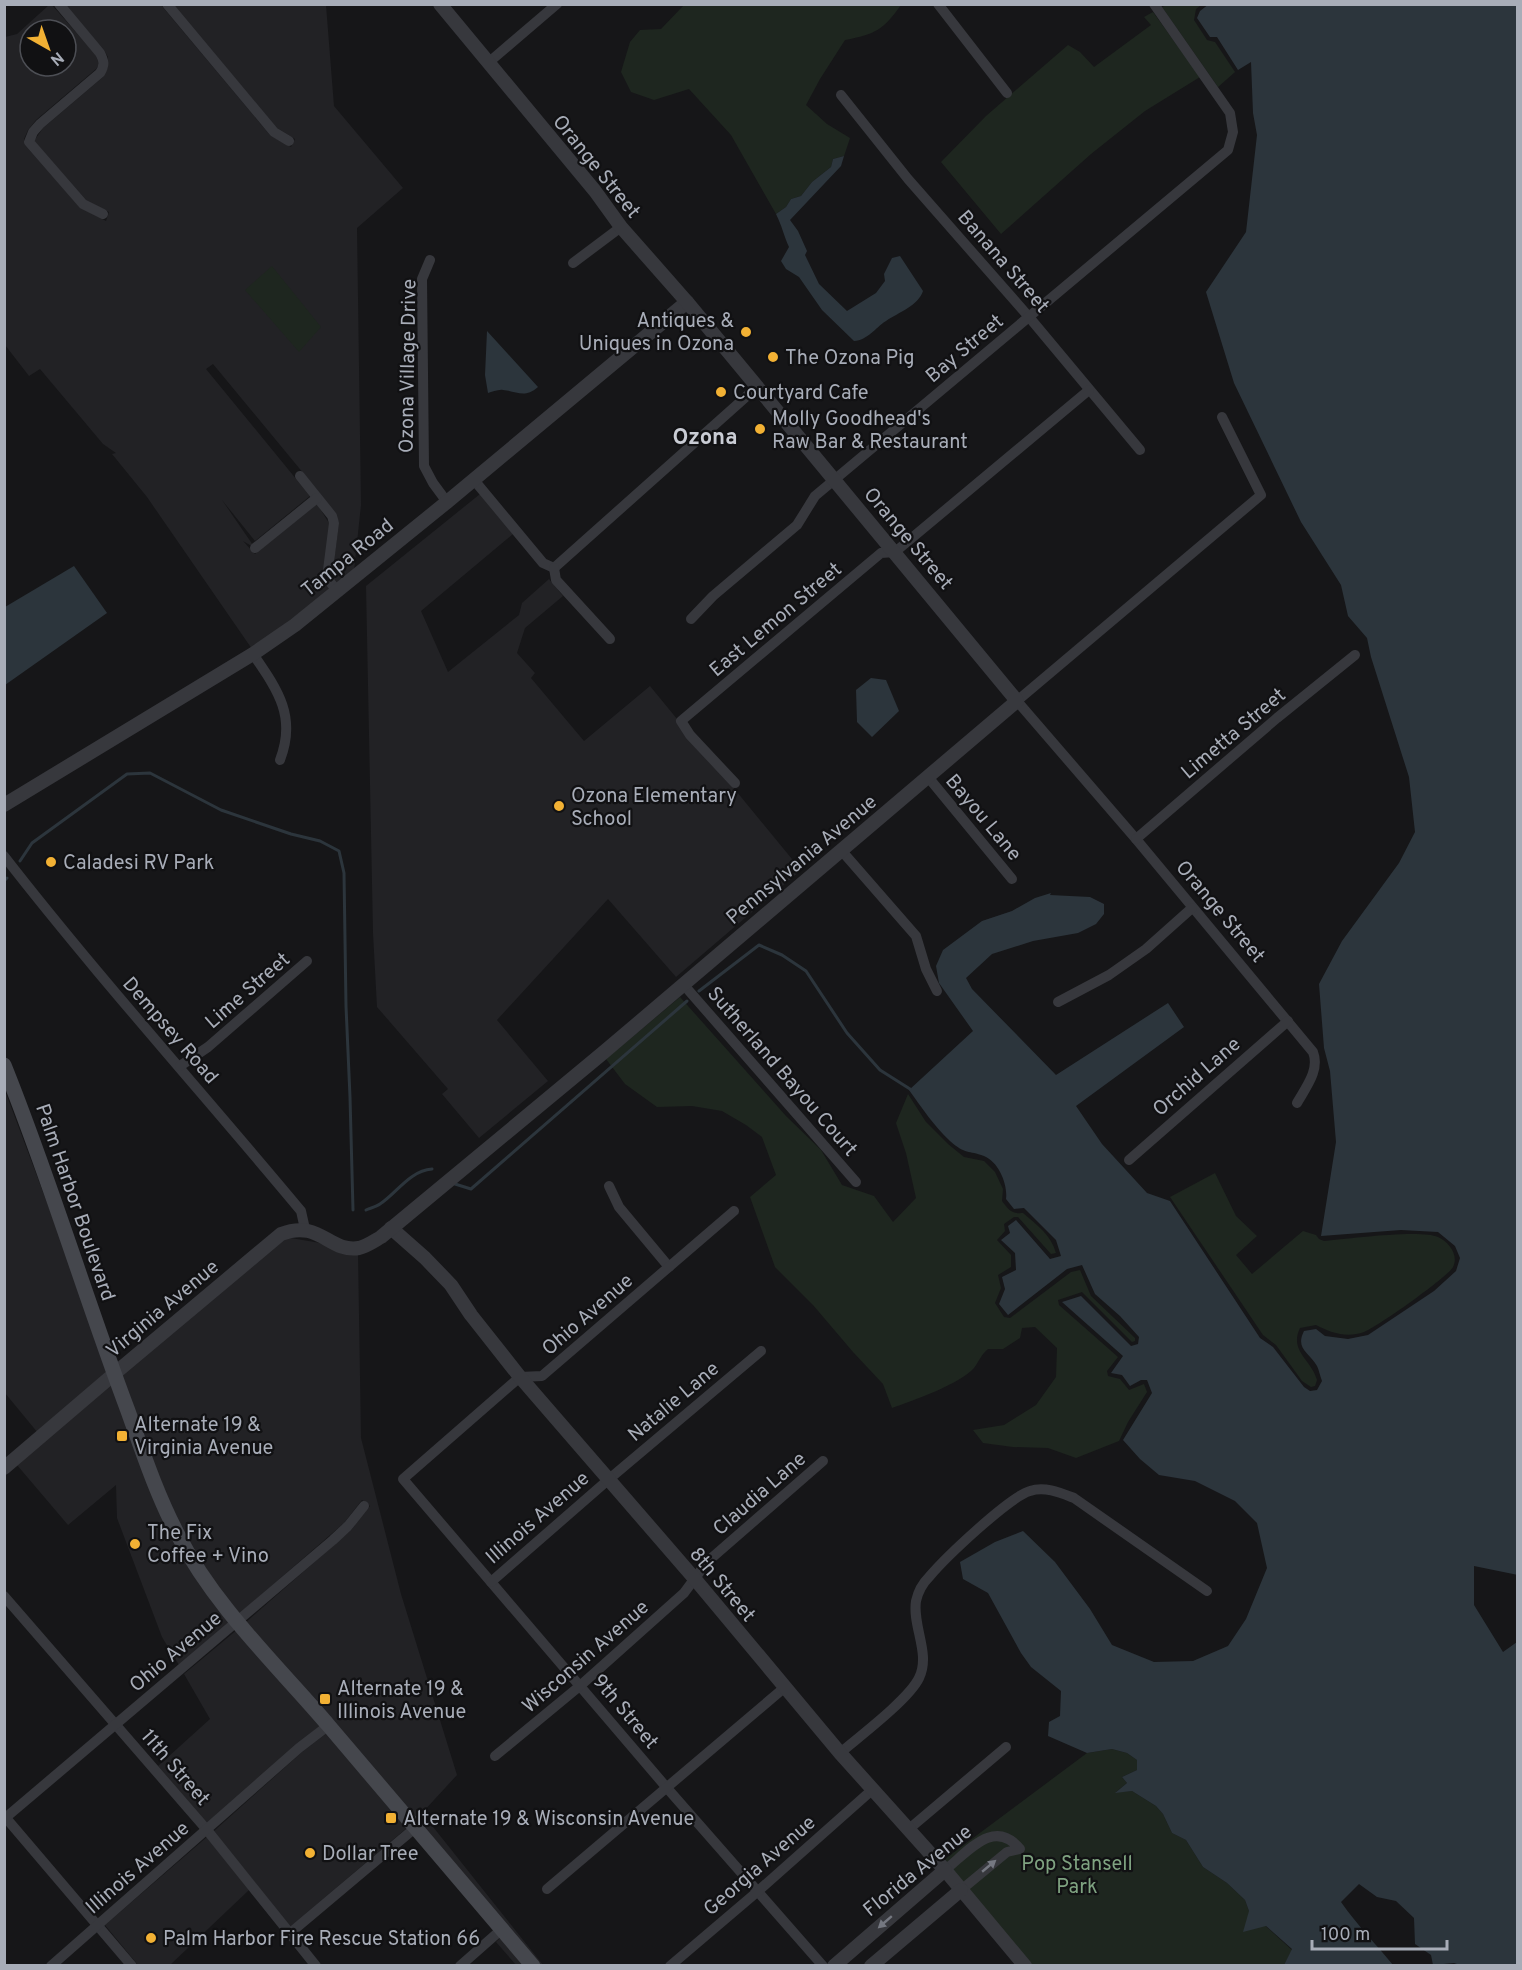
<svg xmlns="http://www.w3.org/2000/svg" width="1522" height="1970" font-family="Overpass,sans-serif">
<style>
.built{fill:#222225;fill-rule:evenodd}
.green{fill:#1e261f}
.water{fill:#2c353c}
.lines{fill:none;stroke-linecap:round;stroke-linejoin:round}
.stream{stroke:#2c353c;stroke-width:3}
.minor{stroke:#37383d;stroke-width:10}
.tertiary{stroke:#37383d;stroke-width:14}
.secondary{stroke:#45474d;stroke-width:15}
.oneway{fill:#757881}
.poi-dot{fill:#f2b134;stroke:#111113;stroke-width:2}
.labels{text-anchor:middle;stroke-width:4.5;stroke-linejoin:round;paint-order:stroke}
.street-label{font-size:20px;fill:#a8adb8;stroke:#111113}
.poi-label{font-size:20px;fill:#a8adb8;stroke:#111113;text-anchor:start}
.park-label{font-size:20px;fill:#7fa381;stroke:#111113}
.quarter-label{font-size:22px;font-weight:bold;fill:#c9ccd4;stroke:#111113}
</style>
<rect width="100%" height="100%" fill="#161618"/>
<g class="built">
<path d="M49,5h3l44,50 3,10 -3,4 -60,51 -8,10 -4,9 1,6 55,62 26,14 3,-9 -23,-12 -52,-59 9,-13 60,-51 5,-10v-10l-4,-7 -39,-45h96l109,130 21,12 4,-8 -18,-11 -104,-123h153l8,101 69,82 -46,40 4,277 -7,66 -17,13 -5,-7 7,-55 -21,-31 -105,-127 -7,5 104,127 -55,45 -33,-41 33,48 -12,-7 12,13 62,-50 12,19 1,67 -78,59 -105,-152 -35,-43 4,-1 -13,-9 -63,-75 -11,7 -24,-31v-308l12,-3zM30,30h36v36h-36z"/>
<path d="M480,494l33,40 -92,77 27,61 71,-57 3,-12 27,-24 14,17 -38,32 -8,25 18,20 -4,5 53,63 66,-55 151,184 -125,107 -68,-78 -111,121 51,61 -69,57 -37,-44 6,-5 -71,-82 -4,-74 -7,-347z"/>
<path d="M4,1088l78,208 26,76 -70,61 -33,-40z"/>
<path d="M291,1238l35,6 32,9 3,185 40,156 56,181 -35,38 121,152h-4l-294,-342 106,-93 19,-24 -8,-6 -18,23 -106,92 -57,-83 -62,-156 165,-137z"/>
<path d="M112,1382l41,112 78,127 -52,44 -17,-28 -45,-119 -1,-33 -48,40 -51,-60z"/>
<path d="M238,1629l84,95 -115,99 -49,-57 52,-47 -26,-45z"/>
<path d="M328,1732l80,95 -118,100 -76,-96 88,-79z"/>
<path d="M207,1837l42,53 -79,75h-32l-33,-40z"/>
<path d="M502,1936l25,29h-11l-20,-23z"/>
</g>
<g class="green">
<path d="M684,5h217c-18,25 -25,29 -56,35l-25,39 -14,26 21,19 23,14 -6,18 -11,3 -2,8 -19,15 -11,14 -10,3 -5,8 -10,7 -45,-79 -42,-46 -35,11 -23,-8 -10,-20 9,-30 10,-12 21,-1z"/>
<path d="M1167,5h34l-5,4 -2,11 13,20 8,2 20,30 -17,15 -56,-80z"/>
<path d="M1153,12l47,65 -55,34 -54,43 -90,80 -60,-72 45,-46 82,-71 12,7 14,15 57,-42 -7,-8z"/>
<path d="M272,266l49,61 -22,25 -54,-62z"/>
<path d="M680,997l106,119 35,34 21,35 32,11 19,26 23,-24 -10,-45 -10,-30 12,-29 18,28 22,22 16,13 20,4 11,11 8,17 -1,12c7,9 9,13 21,12 14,12 28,22 33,40l-5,1 -33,-37h-4l-10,7 1,7 -8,9 14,15v12l-13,8 3,13 -6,15 9,14 6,1 61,-46 9,-2 11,26 44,42v3l-3,1 -50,-50 -24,8 1,5 59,52 -11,14 1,5 12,3 9,11 15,-6 3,8 -19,30 -9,19 -43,17 -28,-10 -35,-1 -30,-4 -10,-13 31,-5 32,-20 20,-28 1,-29 -22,-21 -13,1 -2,10 -17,11h-15c-7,6 -9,12 -14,19 -14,16 -62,33 -82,40l-9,-24 -30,-32 -40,-47 -38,-38 -25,-70 26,-22 -14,-38 -16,-12 -24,-14 -30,-5 -35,1 -32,-23 -19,-25z"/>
<path d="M1215,1173l21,43 21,20 -21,19 16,19 51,-43 13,4 3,4 5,2c22,-2 97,-12 114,-4 11,5 21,18 15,30 -4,9 -77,61 -89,65 -17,6 -33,1 -48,-7l-16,3c-11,23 11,31 17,52l-2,6 -4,1 -9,-6 -26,-36 -13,-10 -93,-138z"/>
<path d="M1112,1749l15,4 10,7v10l-15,7 5,6 -11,9 16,-1 24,15 7,8 9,19 14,7 17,27 24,16 18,17 4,11 43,39 -8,15h-253l-65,-74 -21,-32 142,-106z"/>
</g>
<g class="water">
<path d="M1209,4l308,1 1,1570 -44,-9v39l29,47 14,-10v323h-57l-6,-2 -21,2 -2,-10 -16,-11 -1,-26 -18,-17 -19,-4 -18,-13 -18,18c16,23 35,42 52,63h-109l8,-16 -26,-23 -23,6 6,-21 -4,-11 -18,-17 -24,-16 -17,-27 -14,-7 -9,-19 -7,-8 -24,-15 -17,2 12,-10 -5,-6 15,-7v-10l-10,-7 -15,-4 -25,4 -39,-17 1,-14 11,-6 1,-25 -30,-24 -10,-14 -33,-60 -25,-14 -3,-17 35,-20 28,-11 32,31 35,47 22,36 42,17 39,-1 35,-15 18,-27 21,-51 -10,-45 -22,-22 -40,-20 -36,-6 -19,-16 -17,-19 29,-47 -5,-13h-6l-11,6 -8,-11 -11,-2 12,-17 -61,-54 19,-6 50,50 7,-2 1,-7 -19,-21 -25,-22 -13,-29 -15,4 -59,46 -9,-11 6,-15 -3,-12 14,-7 -1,-17 -14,-13 9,-7 -2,-7 8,-6 34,39 11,-3 -5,-16 -32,-32 -10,1 -8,-10c2,-14 -7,-37 -22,-43 -16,-6 -18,-1 -34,-15 -16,-15 -28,-33 -41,-51l64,-59 -34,-48 -3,-17 7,-16 39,-29 30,-10 23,-13 16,-5 -1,2 40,2 14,7v10l-8,10 -18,9 -45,8 -41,13 -26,24 6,11 84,86 112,-72 16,24 -108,79 26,38 45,49 23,8 90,137 13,9 31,40 6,4 7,-1 5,-9c-2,-5 -3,-11 -5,-15 -8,-14 -22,-17 -13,-35l12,-2 9,7 23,3 20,-4 66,-44 22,-20 4,-13 -5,-12 -17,-14 -37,-2 -80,6 15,-94 -6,-71 -6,-23 -5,-64 23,-43 57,-78 16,-31 -6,-55 -38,-120 -4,-19 -19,-22 -7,-31 -40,-63 -67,-139 -28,-91 40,-60 11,-97 -4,-22 -2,-51 -13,8 -21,-33h-7l-13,-19 3,-7z"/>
<path d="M844,156l-3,10 -51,54 8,11 9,20 -2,4 14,29 28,27 29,-18 9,-12 -1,-7 8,-16 8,-2 23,35c-5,15 -24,21 -37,30 -11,7 -18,19 -32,20l-32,-31 -23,-33 -13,-8 -5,-8 8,-14c-5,-11 -7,-21 -13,-33l10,-7 5,-8 10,-3 11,-14 19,-15 2,-8z"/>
<path d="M487,331l51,56c-14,12 -21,4 -35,3 -4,-1 -11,2 -15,3l-3,-18z"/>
<path d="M74,566l33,47 -102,72v-78z"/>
<path d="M871,678l15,2 13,31 -27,26 -15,-15 -1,-32z"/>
</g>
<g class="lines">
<g class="stream">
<path d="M20,861l12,-18 95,-69 23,-1 71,37 70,24 29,7 19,10 5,22 2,133 4,91 3,113"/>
<path d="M4,881l3,-3"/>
<path d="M699,991l60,-46 23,10 24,16 41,62 33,37 30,19"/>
<path d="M455,1184l16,5 216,-188"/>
<path d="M366,1210c4,-2 10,-3 14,-6 17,-11 29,-33 52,-35"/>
</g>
<g class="minor">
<path d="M59,4l41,49c4,8 5,12 0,20l-60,51 -7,8 -4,10 54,62 20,10"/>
<path d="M167,4l107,128 15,9"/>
<path d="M938,4l69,89"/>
<path d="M488,63l69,-59"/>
<path d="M841,95l67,84 121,138 111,133"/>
<path d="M430,260l-8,19 2,187 9,17 14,19"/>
<path d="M573,263l48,-36"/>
<path d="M1222,417l39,78 -244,206 119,138 177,213c7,18 -7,35 -16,51"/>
<path d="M300,476l32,40 2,7 -7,55 10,13"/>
<path d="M474,480l69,83 11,5"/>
<path d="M255,548l62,-50"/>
<path d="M554,568l203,-181"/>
<path d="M554,568l2,12 54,59"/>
<path d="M691,619l22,-23 84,-71 18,-29 413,-346 5,-18 -3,-19 -76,-109"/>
<path d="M253,654c24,35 44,62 27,106"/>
<path d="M928,777l84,102"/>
<path d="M735,783l-45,-48 -9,-14 200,-168 14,-1 194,-162"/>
<path d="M1136,839l141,-121 78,-63"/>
<path d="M841,850l75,86 10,33 11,22"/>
<path d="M4,856c95,122 198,236 297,355l4,18"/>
<path d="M683,984l173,198"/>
<path d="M1058,1002l51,-27 37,-26 46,-41"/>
<path d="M180,1066l28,-19 99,-86"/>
<path d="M1129,1160l159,-139"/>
<path d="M609,1186l10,21 50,60"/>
<path d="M734,1211l-192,165 -22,1 -117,102 264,309 156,178"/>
<path d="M491,1582l117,-102 153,-129"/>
<path d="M4,1596l203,234 109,136"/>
<path d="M840,1753c20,-17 69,-54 79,-75 12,-24 -7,-52 -3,-77 2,-9 7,-18 13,-24 16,-19 80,-80 101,-86 15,-5 31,2 44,7l133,93"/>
<path d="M495,1756l86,-71 103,-92 23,-31 116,-101"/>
<path d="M6,1818l126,148"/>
<path d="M4,1819l329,-279 15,-14 16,-20"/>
<path d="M909,1829l97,-82"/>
<path d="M945,1870c23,-18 49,-53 75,-21l-13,3 -46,38"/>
<path d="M547,1889l237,-201"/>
<path d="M289,1934l126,-106"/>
<path d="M51,1966l248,-218 30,-23"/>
<path d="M460,1966l42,-37"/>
<path d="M670,1966l87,-74 115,-102"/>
</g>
<g class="tertiary">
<path d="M4,805l249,-151 42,-29 152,-123 240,-200"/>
<path d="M391,1228l34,30 26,27 20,30 49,62 174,201 146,175 105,117 80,96"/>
<path d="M4,1468l110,-94 167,-140c39,-15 48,19 78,14 8,-2 15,-7 22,-11l223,-185 413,-351 -330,-399 -66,-75 -26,-36 -155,-187"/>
<path d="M834,1966l111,-96"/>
<path d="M871,1966l90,-76"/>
</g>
<path class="secondary" d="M4,1065c46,114 81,232 124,346 15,42 29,84 50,124 37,72 99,130 151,191 68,80 136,160 204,240"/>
</g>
<defs><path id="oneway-solid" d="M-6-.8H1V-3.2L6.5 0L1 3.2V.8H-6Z" transform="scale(1.5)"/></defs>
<g class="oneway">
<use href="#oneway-solid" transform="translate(989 1866) rotate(-40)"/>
<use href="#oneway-solid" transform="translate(885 1922) rotate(139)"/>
</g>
<g class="poi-dot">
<circle cx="746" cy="332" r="6"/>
<circle cx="773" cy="357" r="6"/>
<circle cx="721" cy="392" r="6"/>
<circle cx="760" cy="429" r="6"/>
<circle cx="559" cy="806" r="6"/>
<circle cx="51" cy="862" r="6"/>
<rect x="116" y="1430" width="12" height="12" rx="3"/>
<circle cx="135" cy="1544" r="6"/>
<rect x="319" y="1693" width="12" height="12" rx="3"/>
<rect x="385" y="1812" width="12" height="12" rx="3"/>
<circle cx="310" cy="1853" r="6"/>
<circle cx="151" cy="1938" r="6"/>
</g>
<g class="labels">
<g class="street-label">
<text transform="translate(597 166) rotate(51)" y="7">Orange Street</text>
<text transform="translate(1004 261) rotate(49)" y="7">Banana Street</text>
<text transform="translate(964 348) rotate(-40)" y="7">Bay Street</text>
<text transform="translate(407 366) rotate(-89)" y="7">Ozona Village Drive</text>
<text transform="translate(909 538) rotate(50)" y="7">Orange Street</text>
<text transform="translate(347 557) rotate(-39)" y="7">Tampa Road</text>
<text transform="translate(775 619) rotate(-40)" y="7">East Lemon Street</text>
<text transform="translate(1233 733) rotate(-40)" y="7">Limetta Street</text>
<text transform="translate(984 817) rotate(50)" y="7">Bayou Lane</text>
<text transform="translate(801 859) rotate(-40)" y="7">Pennsylvania Avenue</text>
<text transform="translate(1221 911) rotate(50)" y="7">Orange Street</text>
<text transform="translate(247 990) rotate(-41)" y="7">Lime Street</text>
<text transform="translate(171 1030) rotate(49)" y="7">Dempsey Road</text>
<text transform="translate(783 1071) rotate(49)" y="7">Sutherland Bayou Court</text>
<text transform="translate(1196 1076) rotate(-41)" y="7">Orchid Lane</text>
<text transform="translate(76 1202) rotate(71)" y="7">Palm Harbor Boulevard</text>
<text transform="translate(162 1308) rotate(-40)" y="7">Virginia Avenue</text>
<text transform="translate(587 1314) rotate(-41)" y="7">Ohio Avenue</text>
<text transform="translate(673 1401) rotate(-40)" y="7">Natalie Lane</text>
<text transform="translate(759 1493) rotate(-41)" y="7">Claudia Lane</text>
<text transform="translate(537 1517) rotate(-41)" y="7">Illinois Avenue</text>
<text transform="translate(723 1584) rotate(50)" y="7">8th Street</text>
<text transform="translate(175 1651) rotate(-40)" y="7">Ohio Avenue</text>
<text transform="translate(585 1656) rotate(-41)" y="7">Wisconsin Avenue</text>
<text transform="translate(626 1711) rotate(50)" y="7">9th Street</text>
<text transform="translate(176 1767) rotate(49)" y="7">11th Street</text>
<text transform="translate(759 1865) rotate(-41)" y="7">Georgia Avenue</text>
<text transform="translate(137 1867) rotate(-41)" y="7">Illinois Avenue</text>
<text transform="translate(917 1870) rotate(-39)" y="7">Florida Avenue</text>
</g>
<g class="poi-label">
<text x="734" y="327" text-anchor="end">Antiques &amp;<tspan x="734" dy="23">Uniques in Ozona</tspan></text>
<text x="785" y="364">The Ozona Pig</text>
<text x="733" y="399">Courtyard Cafe</text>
<text x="772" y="425">Molly Goodhead's<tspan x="772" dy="23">Raw Bar &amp; Restaurant</tspan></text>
<text x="571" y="802">Ozona Elementary<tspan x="571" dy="23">School</tspan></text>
<text x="63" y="869">Caladesi RV Park</text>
<text x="134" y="1431">Alternate 19 &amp;<tspan x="134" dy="23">Virginia Avenue</tspan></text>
<text x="147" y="1539">The Fix<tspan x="147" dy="23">Coffee + Vino</tspan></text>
<text x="337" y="1695">Alternate 19 &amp;<tspan x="337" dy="23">Illinois Avenue</tspan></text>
<text x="403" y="1825">Alternate 19 &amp; Wisconsin Avenue</text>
<text x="322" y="1860">Dollar Tree</text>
<text x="163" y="1945">Palm Harbor Fire Rescue Station 66</text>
</g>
<g class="park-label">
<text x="1077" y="1870">Pop Stansell<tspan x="1077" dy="23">Park</tspan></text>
</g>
<g class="quarter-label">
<text x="705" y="444">Ozona</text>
</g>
</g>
<rect width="1522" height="1970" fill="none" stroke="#a8adb8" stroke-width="12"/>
<g transform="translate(48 48) rotate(140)"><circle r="28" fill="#111113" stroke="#4d4f55" stroke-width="1.5"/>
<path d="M0-4.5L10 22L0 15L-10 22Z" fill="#f2b134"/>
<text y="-9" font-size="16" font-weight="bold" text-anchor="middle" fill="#a8adb8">N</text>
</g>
<path d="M1312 1940v9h135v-9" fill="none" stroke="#a8adb8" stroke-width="3"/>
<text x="1321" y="1940" font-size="18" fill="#a8adb8" stroke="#111113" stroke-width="4.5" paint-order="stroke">100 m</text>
</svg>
